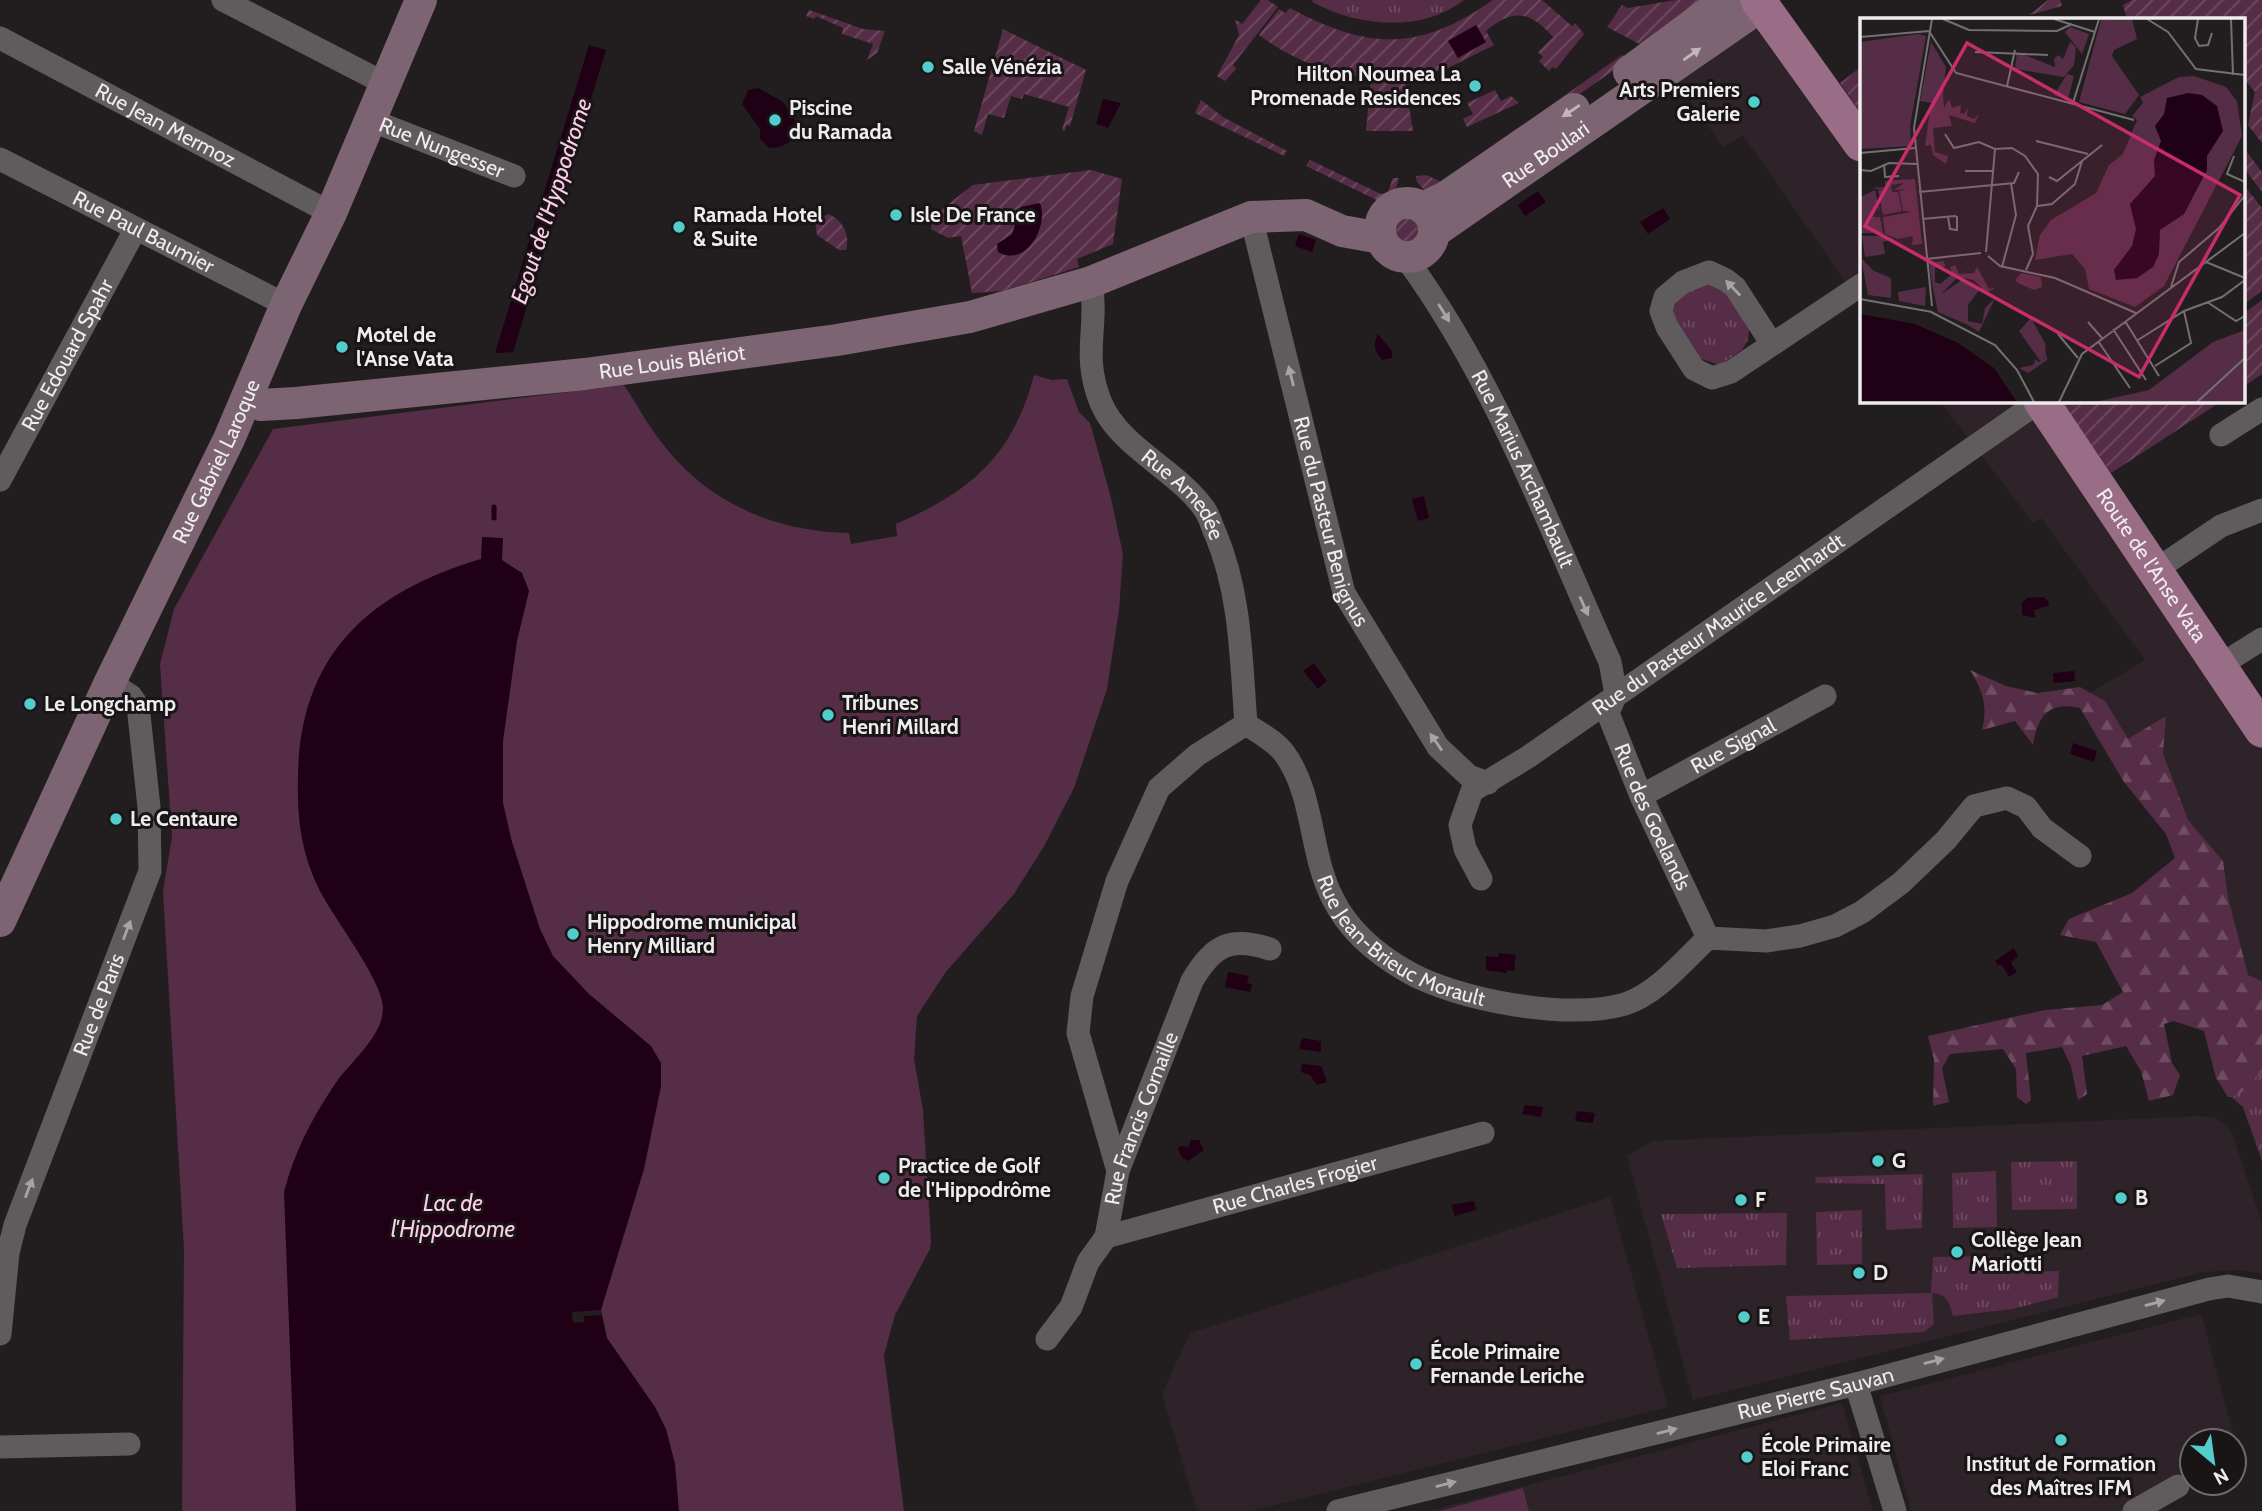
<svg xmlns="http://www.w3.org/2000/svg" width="2262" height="1511" font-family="Cabin,sans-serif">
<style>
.built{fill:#2d2329}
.grass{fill:url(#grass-tufts)}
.forest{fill:url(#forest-firs)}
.garden{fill:url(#garden-furrows)}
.pitch{fill:#562d46}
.water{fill:#1f0014}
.pier{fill:#221e20}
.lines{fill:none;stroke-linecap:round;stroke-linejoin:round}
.stream{stroke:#1f0014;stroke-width:5}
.street{stroke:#605b5d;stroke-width:23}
.secondary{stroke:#7d6472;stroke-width:32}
.primary{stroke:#9a6d87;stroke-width:35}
.oneway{fill:#c1b6bc}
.oneway2{fill:#a8a4a6}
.poi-dot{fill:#53cdcb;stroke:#191517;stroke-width:2.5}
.labels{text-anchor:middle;stroke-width:6;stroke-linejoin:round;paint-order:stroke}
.poi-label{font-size:21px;font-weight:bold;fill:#efecee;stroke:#191517;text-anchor:start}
.street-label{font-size:21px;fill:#efecee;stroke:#191517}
.water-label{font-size:23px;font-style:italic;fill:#fdcde7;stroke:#191517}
.inset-road{fill:none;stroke:#747072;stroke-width:2}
.view{fill:#c62d6a;fill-opacity:0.15;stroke:#c62d6a;stroke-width:3.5}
.inset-edge{fill:none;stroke:#efecee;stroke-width:3.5}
</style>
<defs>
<pattern id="grass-tufts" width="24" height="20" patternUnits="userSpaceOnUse" patternTransform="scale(1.75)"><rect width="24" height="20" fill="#562d46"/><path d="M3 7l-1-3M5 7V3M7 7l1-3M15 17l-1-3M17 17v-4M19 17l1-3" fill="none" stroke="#6f4c61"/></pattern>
<pattern id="forest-firs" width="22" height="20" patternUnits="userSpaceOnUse" patternTransform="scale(1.75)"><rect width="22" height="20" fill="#562d46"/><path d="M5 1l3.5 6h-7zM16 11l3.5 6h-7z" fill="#6f4c61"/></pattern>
<pattern id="garden-furrows" width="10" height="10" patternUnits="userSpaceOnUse" patternTransform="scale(1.75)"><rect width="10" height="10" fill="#562d46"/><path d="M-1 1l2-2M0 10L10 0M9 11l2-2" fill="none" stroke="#6f4c61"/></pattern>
</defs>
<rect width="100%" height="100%" fill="#221e20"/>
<g class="built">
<path d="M1750,13l111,131v160l-118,-169 -20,12 -48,-68z"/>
<path d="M1940,401h101l221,329v279l-73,-148 -102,-166 58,-35 -104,-142 -8,5z"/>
<path d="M2200,1116l16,2 11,7 6,11 29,87v51l-24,-4 -35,2 -510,128 -66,-244 26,-15z"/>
<path d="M1610,1197l58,210 -417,104h-54l-35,-117 28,-61z"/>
<path d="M2201,1314l41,153 -8,1v-27h-42v38l-20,5 -47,27h-214l-31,-115z"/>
<path d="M1842,1403l31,108h-444z"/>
</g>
<g class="grass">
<path d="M1313,0h151c-44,34 -107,26 -152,2z"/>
<path d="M1704,282l19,6 26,40 -1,12 -6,10 -22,15 -21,-7 -28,-41 6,-17z"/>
<path d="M2262,1027v134l-19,-54 -19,-16z"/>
<path d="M2077,1161v48l-65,1 -1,-48z"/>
<path d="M1996,1171l1,56 -44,1 -1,-55z"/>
<path d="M1923,1174l-1,54 -36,2 -1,-46 -69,-1 -1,-6z"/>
<path d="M1862,1210v54l-45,1 -1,-53z"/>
<path d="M1787,1213l-1,52 -109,3 -16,-54z"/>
<path d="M1990,1256v16l69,-1 -1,26 -45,12 -60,7c-4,-13 -5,-22 -21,-23l2,31 -10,8 -134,8 -4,-44 145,-3 2,-36z"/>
</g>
<path class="forest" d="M1970,670l36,16 32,7 42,-6 25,14 23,38 38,-23 -3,38 25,66 35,41 5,36 20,78 14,6v91l-23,23 -11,2 -12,-19 -12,-47 -30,-10 -10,3 8,39 8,12 -7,20 -24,6 -8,-30 -15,-25 -44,10 5,38 -9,6 -7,-34 -9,-19 -36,6 5,47 -5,4 -9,-7 -1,-28 -13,-20 -53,5 -8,14 7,34 -16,4 1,-46 -6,-24 117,-26 57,-5 21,-13 -27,-50 -36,-7 9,-16 63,-26 43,-35 -9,-24 -42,-52 -44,-74c-31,-7 -42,7 -47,37l-18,-24 -33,9c6,-23 1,-40 -12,-60z"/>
<g class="garden">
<path d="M1261,0h7l10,7 -45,58 3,4 -11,12 -8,-5 22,-41 -4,-16 7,5z"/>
<path d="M1493,0h49l30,26 3,-3 9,11 -28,35 -4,-2 -3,4 -10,-10 4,-4 -5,-5 15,-15c-23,-26 -40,-29 -67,-6l8,14 -48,24 -41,11 8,51h-47l5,-53c-43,-4 -78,-18 -112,-43l20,-26 6,4 5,-5c78,42 129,44 203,-8z"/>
<path d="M1676,0h33l-64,47 -38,-20 15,-22 6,3z"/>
<path d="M2048,0h12l2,6 -33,9z"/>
<path d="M2132,0h130v143l-14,-18 7,-33 -12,-14v-59h-116l-4,-14z"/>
<path d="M809,10l54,19 22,2 -8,22 -10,7 6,-16 -31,-10 1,-6 -27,-12 -2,3 -8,-3z"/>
<path d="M1003,29l83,41 -16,56 -4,-1 -1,6 -3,-1 7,-23 -45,-13 -2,5 -11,-3 -7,22 -16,-4 -6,21 -8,-4z"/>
<path d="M1622,55l8,4 -191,133 -12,1 -10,-11 -1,-6 10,-1 16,7z"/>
<path d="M1861,67v46l-21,-30z"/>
<path d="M1495,90l6,11 10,-5 8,7 -52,24 -4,-8 10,-5 -6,-11z"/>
<path d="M1201,100l22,17 64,34 -3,5 -89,-43z"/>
<path d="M2243,147l19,25v20l-19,-25z"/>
<path d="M1310,160l71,34 7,-2 5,-14h6c-3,13 -7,17 -18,24l-75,-36z"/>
<path d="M1091,170l31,9 -9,65 -36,15 2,8 -77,24 -30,2 -11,-57 -13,2 -17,-9 2,-13 40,-31z"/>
<path d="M2243,184l19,24v83l-19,14z"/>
<path d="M828,214c15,6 22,21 18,36h-7l-22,-15 -2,-13z"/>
<circle cx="1407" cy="230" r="11"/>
<path d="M2262,300v74l-19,13v-73z"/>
<path d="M2061,401h105l4,3 4,-3h48l-111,72z"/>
</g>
<g class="pitch">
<path d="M1034,375l18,5 15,-1 12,33 11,11 20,71 13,60 -4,56 -12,79 -33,99 -31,60 -29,46 -69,79 -28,43 -3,43 9,51 8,130 -1,9 -35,66 -11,40 20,156h-722l2,-261 -21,-359 9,-54 -12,-173 14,-55 99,-180 351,-44c12,18 22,37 35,54 46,63 113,92 190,94l2,11 46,-8 -1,-12c74,-32 117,-68 138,-149z"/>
<path d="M1523,1488l6,23h-89z"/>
</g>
<g class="water">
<path d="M1476,25l10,17 -28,16 -10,-17z"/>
<path d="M589,45l17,5 -93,302 -18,1z"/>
<path d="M758,88l25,14 15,23c-5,17 -11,22 -29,23l-9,-9v-10l-18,-25 6,-14z"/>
<path d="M1103,99l18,4 -13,25 -12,-4z"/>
<path d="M1538,191l8,11 -21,14 -7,-11z"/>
<path d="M1040,203c9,23 -14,65 -42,49l-1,-8 15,-10 9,-27z"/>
<path d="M1663,208l7,11 -22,15 -8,-12z"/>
<path d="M1299,234l17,6 -4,12 -17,-6z"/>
<path d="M1378,334l14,17v7l-10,2c-7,-9 -10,-15 -4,-26z"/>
<path d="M1424,496l5,22 -11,3 -6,-22z"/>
<path d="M482,537l21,1 -1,22 20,13 7,18 -12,50 -14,100v62l9,39 28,87 13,27 36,38 62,52 10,17v23l-17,83 -43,141 6,28 48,69 11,22 9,35 4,47h-383l-12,-319c10,-39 27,-72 49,-105 15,-24 50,-49 50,-79 0,-28 -52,-93 -65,-121 -18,-38 -21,-72 -20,-113 3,-121 72,-182 183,-215z"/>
<path d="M2044,597l5,5 -1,4 -14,4 1,8 -13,-3v-12l5,-5z"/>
<path d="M1314,663l13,18 -9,8 -15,-18z"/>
<path d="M2074,671l1,10 -21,2 -1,-10z"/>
<path d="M2073,743l24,8 -3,11 -24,-8z"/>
<path d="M2014,948l4,8 -7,7 6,9 -8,5 -7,-12h-4l-3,-4z"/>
<path d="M1499,953l17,2 -2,16 -7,-1 -1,3 -20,-3v-14l12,1z"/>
<path d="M1228,972l21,4 -2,7 5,2 -2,7 -25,-5z"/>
<path d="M1302,1038l19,3v11l-22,-3z"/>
<path d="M1302,1064l19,2 6,16 -10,3 -7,-10 -9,-3z"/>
<path d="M1525,1105l18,2 -2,10 -19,-3z"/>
<path d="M1577,1111l18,2 -2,10 -18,-2z"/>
<path d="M1191,1140h8l5,10 -16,11 -6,-3 -4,-9 2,-3 8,1z"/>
<path d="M1474,1201l2,9 -21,6 -4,-11z"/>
</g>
<path class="pier" d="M601,1310l1,5 -18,1v6l-11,1 -1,-11z"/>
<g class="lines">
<path class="stream" d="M494,518v-11"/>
<g class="street">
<path d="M223,0l161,83"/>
<path id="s1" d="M0,38l331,175"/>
<path id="s2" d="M368,119l146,57"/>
<path id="s3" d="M0,159l286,146"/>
<path id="s4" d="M1251,217l93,376 94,154 31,29 19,7"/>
<path id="s5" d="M1405,257c90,122 143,268 205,405l6,32 -8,19 33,83 67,142"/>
<path id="s6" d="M1091,282c8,45 -10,73 10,121 19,45 78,68 104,107 5,7 7,17 11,25 25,60 25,125 30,189"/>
<path d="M1772,344l-37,-57 -9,-7 -17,-8 -26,10 -18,15 -4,14 6,16 27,42 18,9 19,-6 130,-87"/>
<path d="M2221,435l41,-26"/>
<path id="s7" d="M0,480l135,-250"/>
<path d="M2154,571l67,-45 41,-16"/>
<path d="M2219,666l43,-27"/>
<path id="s8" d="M1641,796l184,-100"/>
<path id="s9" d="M1481,879l-16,-30 -5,-24 12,-34 56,-34 512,-356"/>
<path id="s10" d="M1118,1171l-40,-138 4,-37 35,-115 42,-93 38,-33 49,-31c12,8 29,17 38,29 31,42 25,100 49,146 16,32 43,55 75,73 49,28 162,49 217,32 32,-10 59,-44 83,-66l58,3 34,-5 35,-10 27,-14 39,-29 45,-43 28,-34 33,-8 19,9 16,21 38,28"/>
<path id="s11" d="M1106,1237l377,-104"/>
<path id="s12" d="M0,1334l8,-81 7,-28 135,-354 -1,-64 -11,-101 -7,-10 -21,-14"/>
<path id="s13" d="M1047,1339l24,-32 17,-45 18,-25 12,-66 74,-190c21,-36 38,-45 78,-32"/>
<path d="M1856,1384l39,127"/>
<path d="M0,1447l129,-3"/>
<path id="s14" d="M1338,1511l518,-127 353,-95 19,-3 34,6"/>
<path d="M2134,1511l44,-25"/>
</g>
<g class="secondary">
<path d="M1629,72l97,-72"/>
<circle cx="1407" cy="230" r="27"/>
<path d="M1423,208l23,-11 128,-88"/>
<path id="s15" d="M1434,232l328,-227"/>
<path id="s16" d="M247,398l14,7 35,-2 289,-29 252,-34 133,-23 121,-35 160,-65 55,-2 36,16 39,7"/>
<path id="s17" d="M0,921l110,-239 119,-243 57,-134 45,-92 90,-213"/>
</g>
<g class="primary">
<path d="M1758,0l103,144"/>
<path id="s18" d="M2041,401l221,329"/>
</g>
</g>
<defs><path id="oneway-solid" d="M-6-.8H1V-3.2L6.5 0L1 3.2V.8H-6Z" transform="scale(1.75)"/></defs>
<g class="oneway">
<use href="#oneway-solid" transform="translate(1692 54) rotate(-35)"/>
<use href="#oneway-solid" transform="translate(1571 111) rotate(146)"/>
</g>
<g class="oneway2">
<use href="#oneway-solid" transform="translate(1733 288) rotate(-134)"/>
<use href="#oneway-solid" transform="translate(1444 313) rotate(58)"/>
<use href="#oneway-solid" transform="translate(1291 376) rotate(-104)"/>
<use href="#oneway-solid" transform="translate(1584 606) rotate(66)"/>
<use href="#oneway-solid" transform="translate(1436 742) rotate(-125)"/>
<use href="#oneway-solid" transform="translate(127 930) rotate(-69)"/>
<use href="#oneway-solid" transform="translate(29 1188) rotate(-69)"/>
<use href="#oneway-solid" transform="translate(2155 1303) rotate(-15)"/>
<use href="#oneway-solid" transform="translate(1934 1361) rotate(-15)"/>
<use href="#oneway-solid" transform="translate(1667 1431) rotate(-14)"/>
<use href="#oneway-solid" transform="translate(1446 1484) rotate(-14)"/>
</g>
<g class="poi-dot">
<circle cx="928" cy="67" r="7"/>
<circle cx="1475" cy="86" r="7"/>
<circle cx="1754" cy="102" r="7"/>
<circle cx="775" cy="120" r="7"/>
<circle cx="896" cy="215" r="7"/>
<circle cx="679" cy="227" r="7"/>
<circle cx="342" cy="347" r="7"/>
<circle cx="30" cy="704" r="7"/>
<circle cx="828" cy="715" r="7"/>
<circle cx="116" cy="819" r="7"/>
<circle cx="573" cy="934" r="7"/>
<circle cx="1878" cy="1161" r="7"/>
<circle cx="884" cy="1178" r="7"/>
<circle cx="2121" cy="1198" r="7"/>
<circle cx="1741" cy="1200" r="7"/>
<circle cx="1957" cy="1252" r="7"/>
<circle cx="1859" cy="1273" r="7"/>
<circle cx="1744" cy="1317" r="7"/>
<circle cx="1416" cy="1364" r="7"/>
<circle cx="2061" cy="1440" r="7"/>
<circle cx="1747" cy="1457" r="7"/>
</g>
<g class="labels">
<g class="poi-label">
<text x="942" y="74">Salle Vénézia</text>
<text x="1461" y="81" text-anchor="end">Hilton Noumea La<tspan x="1461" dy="24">Promenade Residences</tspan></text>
<text x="1740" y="97" text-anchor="end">Arts Premiers<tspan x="1740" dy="24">Galerie</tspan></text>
<text x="789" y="115">Piscine<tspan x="789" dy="24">du Ramada</tspan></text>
<text x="693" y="222">Ramada Hotel<tspan x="693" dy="24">&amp; Suite</tspan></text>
<text x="910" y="222">Isle De France</text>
<text x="356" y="342">Motel de<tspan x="356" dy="24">l'Anse Vata</tspan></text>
<text x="842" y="710">Tribunes<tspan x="842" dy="24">Henri Millard</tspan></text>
<text x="44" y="711">Le Longchamp</text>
<text x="130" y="826">Le Centaure</text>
<text x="587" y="929">Hippodrome municipal<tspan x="587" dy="24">Henry Milliard</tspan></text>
<text x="1892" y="1168">G</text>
<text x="898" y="1173">Practice de Golf<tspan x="898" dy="24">de l'Hippodrôme</tspan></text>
<text x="2135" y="1205">B</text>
<text x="1755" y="1207">F</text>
<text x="1971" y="1247">Collège Jean<tspan x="1971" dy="24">Mariotti</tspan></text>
<text x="1873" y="1280">D</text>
<text x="1758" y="1324">E</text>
<text x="1430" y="1359">École Primaire<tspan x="1430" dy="24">Fernande Leriche</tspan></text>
<text x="1761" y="1452">École Primaire<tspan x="1761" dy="24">Eloi Franc</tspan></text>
<text x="2061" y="1471" text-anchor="middle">Institut de Formation<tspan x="2061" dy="24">des Maîtres IFM</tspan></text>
</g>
<g class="street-label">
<text dy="7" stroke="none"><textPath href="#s1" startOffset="187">Rue Jean Mermoz</textPath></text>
<text dy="7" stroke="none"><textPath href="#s2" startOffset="79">Rue Nungesser</textPath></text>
<text dy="7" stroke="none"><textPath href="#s15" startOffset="136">Rue Boulari</textPath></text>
<text dy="7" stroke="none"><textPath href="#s3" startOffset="161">Rue Paul Baumier</textPath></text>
<text dy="7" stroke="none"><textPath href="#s7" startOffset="142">Rue Edouard Spahr</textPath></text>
<text dy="7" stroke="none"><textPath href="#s16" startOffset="429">Rue Louis Blériot</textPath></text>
<text dy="7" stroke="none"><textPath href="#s17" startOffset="508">Rue Gabriel Laroque</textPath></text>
<text dy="7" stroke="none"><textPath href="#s5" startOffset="243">Rue Marius Archambault</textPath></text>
<text dy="7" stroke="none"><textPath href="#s6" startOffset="247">Rue Amedée</textPath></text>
<text dy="7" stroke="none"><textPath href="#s4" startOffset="315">Rue du Pasteur Benignus</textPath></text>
<text dy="7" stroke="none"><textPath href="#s18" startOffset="198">Route de l'Anse Vata</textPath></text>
<text dy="7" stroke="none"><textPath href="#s9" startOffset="392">Rue du Pasteur Maurice Leenhardt</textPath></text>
<text dy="7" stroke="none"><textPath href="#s8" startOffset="105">Rue Signal</textPath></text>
<text dy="7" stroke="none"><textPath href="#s5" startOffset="621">Rue des Goelands</textPath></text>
<text dy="7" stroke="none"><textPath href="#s10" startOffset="796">Rue Jean-Brieuc Morault</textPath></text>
<text dy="7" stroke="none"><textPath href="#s12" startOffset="346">Rue de Paris</textPath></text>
<text dy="7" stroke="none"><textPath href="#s13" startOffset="243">Rue Francis Cornaille</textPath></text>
<text dy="7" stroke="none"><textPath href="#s11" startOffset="196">Rue Charles Frogier</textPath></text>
<text dy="7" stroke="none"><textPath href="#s14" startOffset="492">Rue Pierre Sauvan</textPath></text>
</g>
<g class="water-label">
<text transform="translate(551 201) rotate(-72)" y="8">Egout de l'Hyppodrome</text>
<text x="453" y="1211">Lac de<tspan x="453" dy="26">l'Hippodrome</tspan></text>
</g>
</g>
<g transform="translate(1860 18)">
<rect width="385" height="385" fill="#221e20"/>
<path d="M71,24l15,25 -3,29 -12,7 -11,-2zM103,261l17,10 -12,16v20l-30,-13 -6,-28 11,9zM66,269l-1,19 -26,-5 -1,-9z" fill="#562d46"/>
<path d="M210,24l6,5 -2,18 -10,12 -49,-8 2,-17 38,15 -1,-8 4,-4 5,4zM83,77l1,13 5,-9 3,9 9,-3 -1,8 4,1 4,-6 -1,8 7,3 5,-5 -4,9 -26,-8 3,11 -19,2 2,24 13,4 -2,8 -13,-9 -2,-10 -6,1 6,-43zM385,312v72h-150l54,-12 64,-48z" fill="#562d46"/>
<path d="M55,161l7,65 -10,1 1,-9 -15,3 -13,-5 -2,-17 29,-5 -9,-1 -4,-20 8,-2 -13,1 10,-7 -13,2 1,7h6l4,19 -19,4 -5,-25h6l-13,-2 14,-1v-6zM15,172l5,21 -5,-8 -2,14h7l3,16h-22l-1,-36zM19,218l16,3 -12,3 2,12 -20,3 -3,-21zM1,240l13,13 17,7v20l-23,-3zM83,243l3,5 -11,2v14l5,2 12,-10 -2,-7 5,-2 4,9 15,-1 3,-6 12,22 8,-2 -11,6 -12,-13 -16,-3 -16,16 -10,-9 -3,-21zM161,255l20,4 1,10 -8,3 -16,-7 -3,-3zM135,280l-16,34 -11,-7v-4l14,3 3,-16zM171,300l14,25 1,13 -5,5 6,-5v4l-19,13 -9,-5 14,-3 3,-6 2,3h3l-22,-31z" fill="#562d46"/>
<path d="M272,1l5,20 -23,11 -2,6 27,39 -14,19 -46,-12 22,-82zM210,9l19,7 -7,20 -17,-22zM58,16l8,2 -16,90 1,20 -51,3v-107zM207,56l7,2 -6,23 -14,-4zM334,58l32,11 11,14 5,35 -78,150 -29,21 -46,-18 -4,-20 -13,-15 -37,6 5,-25 11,-15 45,-27 13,-28 14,-11 14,-34 -5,-4 11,-13 -3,-6 39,-20z" fill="#562d46"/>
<path d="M328,75l14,2 15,11 6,25 -16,25v14l-23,44 -24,16 -1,24 -6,13 -16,11 -21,2 -2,-10 18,-24 4,-17 -6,-25 25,-28 -1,-16 7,-19 -6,-15 9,-12 3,-16zM0,296l55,10 43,19 36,25 23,34h-157z" fill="#1f0014"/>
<path class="inset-road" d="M83,1l26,11 88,1 15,-7M194,1l41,13M287,1l21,13 28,37 49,6M338,1l-3,19 4,8 9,-1 4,-12M371,1l2,56M0,19l69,-6 27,42 178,47M115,34l73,3M147,68l8,-36M213,85l26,-84M85,116l9,14 25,-6 16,7 17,-1 13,8 13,18 -1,32 15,-2 23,-20 7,-23M176,123l52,13M0,135l55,-5M374,138l-7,18 18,8M24,146l1,13 14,-1M0,152l11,1 18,-8 28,1M105,153h29M189,159l8,4 45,-36M59,174l95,-9 5,-11M62,201l33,-3 2,1v13l-7,-1 -2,-12M126,234l9,-103M128,238l12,10 55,12 81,35M66,241l55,-6M346,244l39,16M142,249l14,-52 -5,-32M166,252l7,-16 -5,-28 9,-20M311,269l8,-25 40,-34 26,-33M0,281l72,13M347,284l29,19 9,-5M72,288l-18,-178 18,-109M71,294l64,33 22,25 17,32M265,303l34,55M228,304l14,16M253,311l33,51M198,316l20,24M278,322l46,-29 38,-14 23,-17M238,323l32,47M295,348l36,-23 -7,-32M199,384l23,-48 163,-121M337,384l48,-44"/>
<path class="view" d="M107,25l273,152 -101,182 -274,-151z"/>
<rect width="385" height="385" class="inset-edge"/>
</g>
<g transform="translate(2213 1462) rotate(151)"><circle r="33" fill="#191517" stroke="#6f6b6d" stroke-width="2"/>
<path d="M0-5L12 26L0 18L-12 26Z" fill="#53cdcb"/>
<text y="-10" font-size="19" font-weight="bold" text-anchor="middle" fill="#efecee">N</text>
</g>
</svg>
